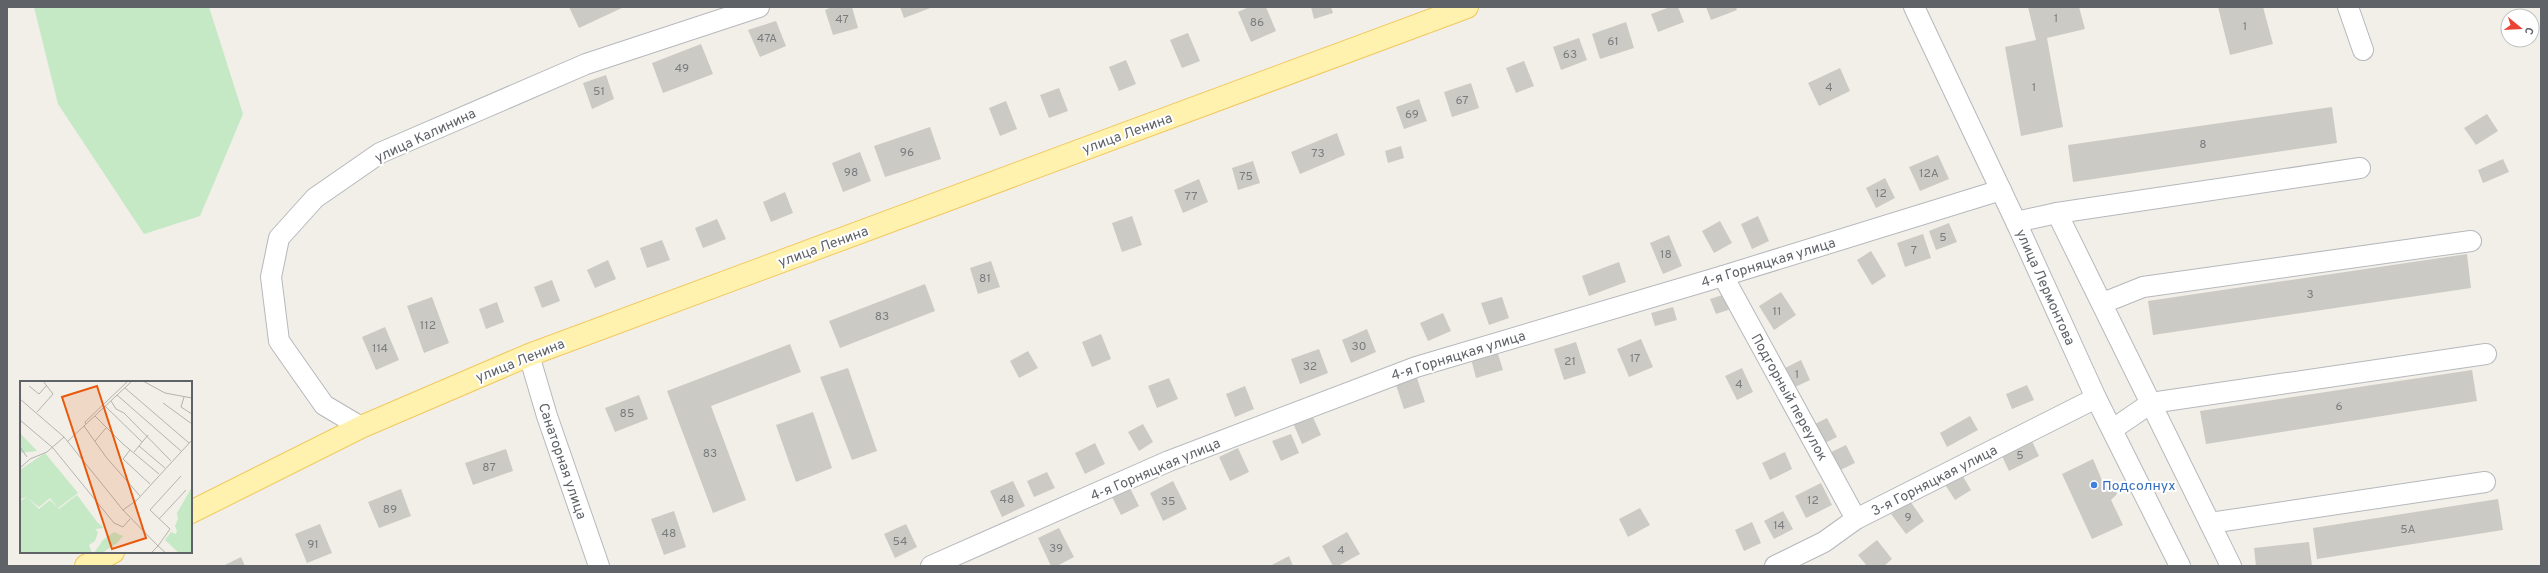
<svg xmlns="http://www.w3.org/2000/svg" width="2548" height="573" font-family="Overpass,sans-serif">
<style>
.green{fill:#c5e8c5}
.building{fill:#cccac5}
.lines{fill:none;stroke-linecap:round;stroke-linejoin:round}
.minor-casing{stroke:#b5b8bc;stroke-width:22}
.major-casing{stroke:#f2c960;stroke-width:24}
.minor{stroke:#fff;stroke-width:20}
.major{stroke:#fff2af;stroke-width:22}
.shop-dot{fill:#3f7fe0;stroke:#fff;stroke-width:1.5}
.labels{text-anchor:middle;stroke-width:4;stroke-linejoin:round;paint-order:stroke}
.number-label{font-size:12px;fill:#7a7d7f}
.street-label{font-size:14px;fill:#5f6368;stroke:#fff}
.shop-label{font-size:14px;fill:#366cbe;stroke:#fff;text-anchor:start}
.inset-road{fill:none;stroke:#b3b3b1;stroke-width:1}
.view{fill:#e8590c;fill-opacity:0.15;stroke:#e8590c;stroke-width:2}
.inset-edge{fill:none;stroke:#5f6368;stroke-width:2}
</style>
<rect width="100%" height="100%" fill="#f1efe8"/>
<path class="green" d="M34,7h175l34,107 -43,102 -56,18 -86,-130z"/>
<g class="building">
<path d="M569,7h55l-45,21z"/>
<path d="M832,7h20l6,21 -25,7 -8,-25z"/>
<path d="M900,7h33l-29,11z"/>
<path d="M1249,7h17l10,24 -25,11 -13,-30z"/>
<path d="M1311,7h20l2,6 -19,6z"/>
<path d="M1670,7h8l6,15 -26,10 -7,-18z"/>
<path d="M1706,7h30l1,3 -26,10z"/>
<path d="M2028,7h51l6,22 -38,9 16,89 -42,9 -16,-89 31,-7z"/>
<path d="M2218,7h45l10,37 -43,11z"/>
<path d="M776,21l10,25 -26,11 -12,-27z"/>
<path d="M1626,22l8,26 -34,11 -8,-25z"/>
<path d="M1188,33l12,28 -18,7 -12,-28z"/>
<path d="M1579,38l8,22 -26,10 -8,-23z"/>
<path d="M701,44l12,30 -50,19 -11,-30z"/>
<path d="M1126,60l10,24 -17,7 -10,-24z"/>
<path d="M1524,61l10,25 -18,7 -10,-25z"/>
<path d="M1840,68l10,23 -31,15 -11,-23z"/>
<path d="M606,75l8,24 -22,10 -9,-26z"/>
<path d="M1471,83l8,25 -27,9 -8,-25z"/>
<path d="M1059,88l9,23 -19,7 -9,-23z"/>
<path d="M1419,99l8,22 -23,8 -8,-22z"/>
<path d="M1006,101l11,28 -17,7 -11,-28z"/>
<path d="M2332,107l5,36 -264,39 -5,-37z"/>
<path d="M2487,114l11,17 -22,14 -12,-17z"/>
<path d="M930,127l11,32 -56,18 -11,-31z"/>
<path d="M1337,133l8,22 -45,19 -9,-22z"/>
<path d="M1401,146l3,12 -16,5 -3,-12z"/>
<path d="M860,152l11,29 -28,11 -11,-29z"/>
<path d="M1938,155l11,24 -29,12 -11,-24z"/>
<path d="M2503,159l6,13 -26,11 -5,-13z"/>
<path d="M1253,161l7,22 -22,7 -6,-22z"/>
<path d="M1885,178l10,20 -19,10 -10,-20z"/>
<path d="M1199,179l9,23 -25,11 -9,-23z"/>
<path d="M785,192l8,21 -22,9 -8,-20z"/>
<path d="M1132,216l10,29 -20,7 -10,-29z"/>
<path d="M1758,216l11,25 -17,8 -11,-25z"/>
<path d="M717,219l9,20 -23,9 -8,-20z"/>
<path d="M1720,221l12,22 -18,10 -12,-22z"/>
<path d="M1949,223l8,19 -21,8 -7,-19z"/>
<path d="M1923,234l8,24 -26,9 -8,-24z"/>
<path d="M1669,235l13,31 -19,8 -13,-31z"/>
<path d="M662,240l8,20 -23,8 -7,-20z"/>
<path d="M1871,251l15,25 -14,9 -15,-25z"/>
<path d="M2467,254l4,34 -318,47 -5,-34z"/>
<path d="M608,260l8,19 -21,9 -8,-18z"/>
<path d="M991,261l9,26 -22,7 -8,-26z"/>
<path d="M1619,262l7,20 -37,14 -7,-20z"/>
<path d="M552,280l8,21 -18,7 -8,-21z"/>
<path d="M925,284l10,27 -95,37 -11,-27z"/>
<path d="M1781,292l15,23 -22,15 -15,-24z"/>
<path d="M1726,294l5,15 -15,5 -6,-15z"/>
<path d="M432,297l17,46 -25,10 -17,-47z"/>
<path d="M1502,297l7,21 -20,7 -8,-22z"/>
<path d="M497,302l7,20 -18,7 -7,-20z"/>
<path d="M1673,307l4,13 -22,6 -4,-13z"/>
<path d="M1443,313l8,18 -23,10 -8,-18z"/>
<path d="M385,327l14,33 -23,10 -14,-33z"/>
<path d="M1367,329l9,23 -25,11 -9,-23z"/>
<path d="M1101,334l10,25 -19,8 -10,-25z"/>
<path d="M1641,339l12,28 -24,10 -12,-28z"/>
<path d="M1576,342l10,31 -22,7 -10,-31z"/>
<path d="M790,344l11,28 -90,34 35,94 -33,13 -46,-122z"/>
<path d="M1319,349l9,24 -28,11 -9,-25z"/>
<path d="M1028,351l10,17 -19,10 -9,-17z"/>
<path d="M1497,351l6,19 -27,8 -5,-19z"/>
<path d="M1801,360l9,20 -17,8 -10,-19z"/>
<path d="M848,368l29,83 -25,9 -32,-83z"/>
<path d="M1742,368l11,24 -16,8 -12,-24z"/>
<path d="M2472,370l5,31 -271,43 -6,-33z"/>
<path d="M1169,378l9,21 -21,9 -9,-22z"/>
<path d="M1417,378l8,24 -21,7 -8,-24z"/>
<path d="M2027,385l7,15 -22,9 -6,-15z"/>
<path d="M1245,386l9,23 -19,8 -9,-23z"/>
<path d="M639,395l9,24 -33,13 -10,-24z"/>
<path d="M813,412l19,56 -36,14 -20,-57z"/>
<path d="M1312,415l9,20 -19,9 -9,-21z"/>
<path d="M1970,416l8,14 -31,17 -7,-14z"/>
<path d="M1827,418l10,19 -18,9 -10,-19z"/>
<path d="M1143,424l10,18 -14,9 -11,-19z"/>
<path d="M1291,434l8,19 -18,8 -9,-20z"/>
<path d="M2031,439l8,17 -30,15 -8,-17z"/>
<path d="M1095,443l10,21 -20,10 -10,-21z"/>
<path d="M1846,445l9,18 -21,10 -9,-18z"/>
<path d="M1238,448l11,24 -19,9 -11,-24z"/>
<path d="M506,449l7,22 -40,14 -8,-22z"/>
<path d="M1785,452l7,17 -22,11 -8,-17z"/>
<path d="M2093,459l11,26h9l4,9 -6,6 12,25 -31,14 -30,-65z"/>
<path d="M1047,472l8,16 -21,9 -7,-16z"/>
<path d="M1961,473l10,17 -16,10 -11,-17z"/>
<path d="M1013,481l12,25 -23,11 -12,-26z"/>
<path d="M1173,481l14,28 -24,12 -13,-28z"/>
<path d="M1821,483l11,22 -26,13 -11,-22z"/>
<path d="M1128,484l11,22 -18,9 -11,-22z"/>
<path d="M401,489l10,27 -32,12 -11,-26z"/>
<path d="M2498,499l5,31 -186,29 -4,-31z"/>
<path d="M1910,501l14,20 -18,13 -15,-20z"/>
<path d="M1640,508l10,17 -22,12 -9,-18z"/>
<path d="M674,511l12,36 -22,8 -13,-36z"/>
<path d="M1783,511l10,18 -19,10 -10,-18z"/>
<path d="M1752,522l9,21 -17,8 -9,-21z"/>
<path d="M320,524l12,29 -25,10 -12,-29z"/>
<path d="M906,524l11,23 -22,11 -11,-24z"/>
<path d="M1059,528l15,29 -17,9h-6l-13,-28z"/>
<path d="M1347,532l13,22 -22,12h-5l-11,-20z"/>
<path d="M1877,540l15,19 -8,7h-17l-9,-11z"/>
<path d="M2309,542l3,24h-56l-2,-18z"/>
<path d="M1289,556l4,10h-23z"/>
<path d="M241,557l4,9h-22z"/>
</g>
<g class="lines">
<g class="minor-casing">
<g id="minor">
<path d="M1914,7l102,215 80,176 84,168"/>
<path d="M2348,7l15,43"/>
<path d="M2057,213l303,-45"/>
<path d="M2016,222l41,-9 174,353"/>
<path d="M1723,276l133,243"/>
<path d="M2103,303l40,-16 328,-46"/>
<path d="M529,355l18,61 52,150"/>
<path d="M361,427l-37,-22 -45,-64 -8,-64 8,-39 36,-40 65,-45 206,-89 173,-57"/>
<path d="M2113,429l38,-26 335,-49"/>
<path d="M2210,523l275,-41"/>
<path d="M931,566l238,-105 247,-94 307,-91 278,-86"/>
<path d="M1775,566l49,-24 32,-23 240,-121"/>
</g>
</g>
<g class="major-casing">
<g id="major">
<path d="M191,512l170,-85 168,-72 938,-348"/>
<path d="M86,566l27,-14"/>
</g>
</g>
<use href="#minor" class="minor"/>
<use href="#major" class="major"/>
</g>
<circle class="shop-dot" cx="2094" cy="485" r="4"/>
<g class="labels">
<g class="number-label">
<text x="2056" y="22">1</text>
<text x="842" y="23">47</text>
<text x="1257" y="26">86</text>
<text x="2245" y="30">1</text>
<text x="767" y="42">47А</text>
<text x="1613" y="45">61</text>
<text x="1570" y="58">63</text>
<text x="682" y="72">49</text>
<text x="1829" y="91">4</text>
<text x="2034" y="91">1</text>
<text x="599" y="95">51</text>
<text x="1462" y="104">67</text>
<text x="1412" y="118">69</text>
<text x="2203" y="148">8</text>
<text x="907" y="156">96</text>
<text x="1318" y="157">73</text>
<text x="851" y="176">98</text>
<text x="1929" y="177">12А</text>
<text x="1246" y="180">75</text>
<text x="1881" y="197">12</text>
<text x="1191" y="200">77</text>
<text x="1943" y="241">5</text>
<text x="1914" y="254">7</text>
<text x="1666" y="258">18</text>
<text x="985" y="282">81</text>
<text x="2310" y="298">3</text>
<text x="1777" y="315">11</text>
<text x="882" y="320">83</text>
<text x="428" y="329">112</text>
<text x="1359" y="350">30</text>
<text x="380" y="352">114</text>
<text x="1635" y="362">17</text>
<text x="1570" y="365">21</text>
<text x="1310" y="370">32</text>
<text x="1797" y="378">1</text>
<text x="1739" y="388">4</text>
<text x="2339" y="410">6</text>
<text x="627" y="417">85</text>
<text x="710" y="457">83</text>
<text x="2020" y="459">5</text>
<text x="489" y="471">87</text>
<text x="1007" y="503">48</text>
<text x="1813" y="504">12</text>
<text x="1168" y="505">35</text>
<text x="390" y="513">89</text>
<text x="1908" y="521">9</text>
<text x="1779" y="529">14</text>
<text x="2408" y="533">5А</text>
<text x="669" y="537">48</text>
<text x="900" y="545">54</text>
<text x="313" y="548">91</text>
<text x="1056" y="552">39</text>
<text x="1341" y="554">4</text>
</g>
<g class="street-label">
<text transform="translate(1127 133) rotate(-20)" y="5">улица Ленина</text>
<text transform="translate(425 135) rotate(-25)" y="5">улица Калинина</text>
<text transform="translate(823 246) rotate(-20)" y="5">улица Ленина</text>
<text transform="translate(1768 262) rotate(-17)" y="5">4-я Горняцкая улица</text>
<text transform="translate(2046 287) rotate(66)" y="5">улица Лермонтова</text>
<text transform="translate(1458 355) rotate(-17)" y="5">4-я Горняцкая улица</text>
<text transform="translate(520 360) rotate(-22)" y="5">улица Ленина</text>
<text transform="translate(1790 397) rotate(61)" y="5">Подгорный переулок</text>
<text transform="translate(563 461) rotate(71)" y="5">Санаторная улица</text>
<text transform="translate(1155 469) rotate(-23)" y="5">4-я Горняцкая улица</text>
<text transform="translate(1934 480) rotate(-27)" y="5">3-я Горняцкая улица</text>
</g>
<g class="shop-label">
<text x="2102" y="490">Подсолнух</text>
</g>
</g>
<g transform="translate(20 381)">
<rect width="172" height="172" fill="#f1efe8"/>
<path d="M0,52l17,18 -17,2zM25,72l33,40 -20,15 -8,-10 -11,9 -11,-9 11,11 11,-9 9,9 18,-14 20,27 7,6 -9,1 3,3 -3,9 -6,4 3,8h-72v-52l7,-4 -7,2v-29zM172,106v66h-13l-14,-13 6,-8 5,2 1,-3 -2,-5 3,-7 -1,-6zM94,151l9,4 -6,7 -15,10h-8l9,-13z" fill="#c5e8c5"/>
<path class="inset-road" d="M123,0l22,12 27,5M9,5l10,8 8,-9M105,7l64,55M97,14l64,56M164,16l-3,10 11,7M0,18l44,38 59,73 35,36 -7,7M91,20l5,8 8,4 47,48M143,22l29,21M85,25l37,36M17,31l16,-18 -10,-13M75,35l28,28 36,30M0,39l33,28 61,75 9,4 7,-8M66,43l-1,-2 43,-41M64,45l22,31 34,39M48,60l64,-60M75,60l11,-13M119,65l26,22M0,66l7,10M110,69l-7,9 27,25M114,71l14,-17M0,87l10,-9 17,-7 17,-15M103,129l14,-10 55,-60M139,138l27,-29M146,172l-8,-7 12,-17 -20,-19 31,-34"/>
<path class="view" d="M77,5l49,152 -34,11 -50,-152z"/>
<rect width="172" height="172" class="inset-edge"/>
</g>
<rect width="2548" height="573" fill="none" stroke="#5f6368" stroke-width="16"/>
<g transform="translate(2520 28) rotate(108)"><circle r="19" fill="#ffffff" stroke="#bfc1c3"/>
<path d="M0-3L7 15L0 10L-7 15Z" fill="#ea4335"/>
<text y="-6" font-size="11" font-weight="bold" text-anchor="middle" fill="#5f6368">С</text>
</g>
</svg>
